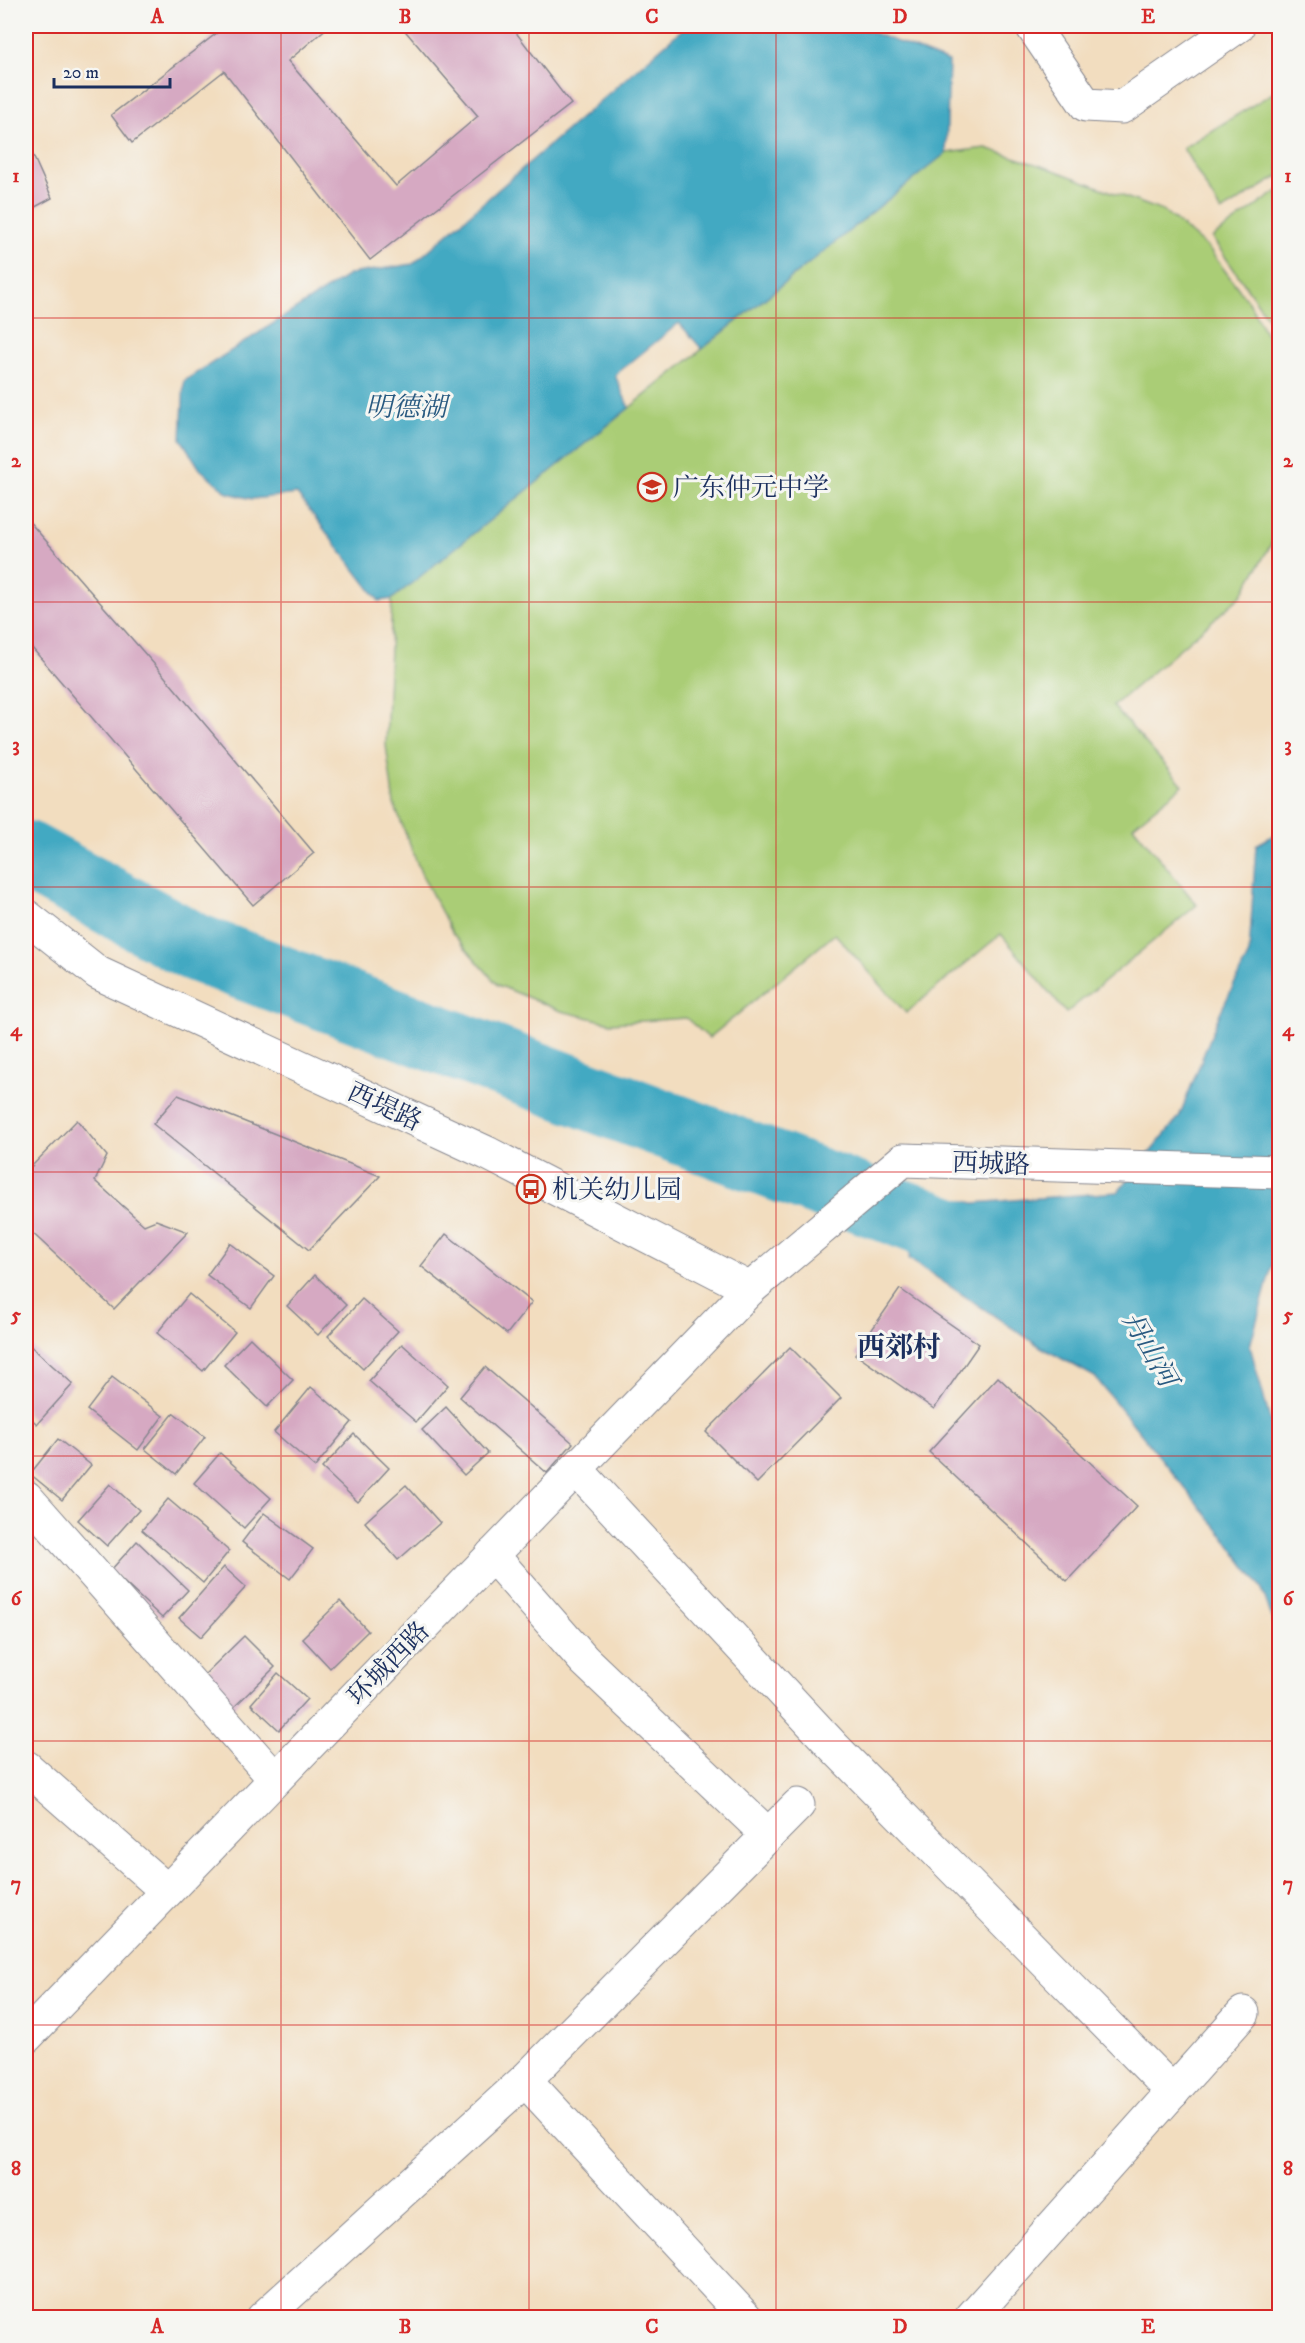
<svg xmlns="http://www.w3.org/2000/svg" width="1305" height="2343" font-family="'IM FELL DW Pica','Noto Serif SC',serif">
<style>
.green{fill:#aacd76;stroke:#627e6a;stroke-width:1.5}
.water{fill:#42a9c2;stroke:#2e6c90;stroke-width:1.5}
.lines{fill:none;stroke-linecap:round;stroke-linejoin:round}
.river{stroke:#42a9c2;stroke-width:69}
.building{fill:#d6a9c2}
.minor-casing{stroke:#86868e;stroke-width:35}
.minor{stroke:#fff;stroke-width:33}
.grid{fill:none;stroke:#d62828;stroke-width:1.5;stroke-opacity:0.55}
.labels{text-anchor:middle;stroke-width:6;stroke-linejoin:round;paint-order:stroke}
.poi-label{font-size:26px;fill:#1b2f5e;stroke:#f6f6f2;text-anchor:start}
.street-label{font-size:26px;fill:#1b2f5e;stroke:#f6f6f2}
.water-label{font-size:27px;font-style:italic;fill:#295a81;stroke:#f6f6f2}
.quarter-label{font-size:28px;font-weight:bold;fill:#1b2f5e;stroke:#f6f6f2}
.neatline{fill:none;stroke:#d62828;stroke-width:2}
.grid-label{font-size:20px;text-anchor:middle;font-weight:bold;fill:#d62828}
</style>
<rect width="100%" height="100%" fill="#f6f6f2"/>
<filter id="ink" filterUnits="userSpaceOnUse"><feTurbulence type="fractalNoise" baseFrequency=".0167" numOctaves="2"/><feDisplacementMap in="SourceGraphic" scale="12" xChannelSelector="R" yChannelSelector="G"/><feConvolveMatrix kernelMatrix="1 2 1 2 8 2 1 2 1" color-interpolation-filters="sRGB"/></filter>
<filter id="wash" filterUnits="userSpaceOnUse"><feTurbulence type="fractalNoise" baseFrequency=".008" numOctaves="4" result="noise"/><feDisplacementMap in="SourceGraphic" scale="24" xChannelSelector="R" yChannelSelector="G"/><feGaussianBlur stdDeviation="1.35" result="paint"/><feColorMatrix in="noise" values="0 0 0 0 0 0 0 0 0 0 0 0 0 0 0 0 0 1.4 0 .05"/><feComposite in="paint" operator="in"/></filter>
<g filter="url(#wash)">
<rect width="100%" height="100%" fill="#f2ddbf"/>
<g class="green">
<path d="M1279,89v87l-58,36 -38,-64z"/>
<path d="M986,148l65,21 114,43 43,36 42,56 21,40 9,53v115l-7,29 -32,55 -128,110 70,79 -50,41 64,79 -131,108 -65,-79 -95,79 -71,-79 -126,104 -23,-20 -75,5 -50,-12 -63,-26 -45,-51 -32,-61 -27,-69 -8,-59 6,-146 554,-446z"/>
<path d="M1279,190v144l-67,-96z"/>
</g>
<g class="water">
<path d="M686,26h170l93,36 -3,91 -244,196 -23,-26 -64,52 14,33 -237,191 -13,2 -82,-107 -45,5 -24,-6 -28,-24 -19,-30 3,-58 166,-107 63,-10z"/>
<path d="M1279,832v408l-29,106 23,85 6,11v196l-17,-49 -40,-55 -127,-157 -54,-30 -132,-88 17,-67 48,11 144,-11 61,-75 41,-104 29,-59 7,-109z"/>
</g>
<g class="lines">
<path class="river" d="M26,855l168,92 812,306"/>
</g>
<g id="blocks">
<g class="building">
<path d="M226,26h103l-41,35 108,125 82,-70 -77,-90h110l60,78 -201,156 -146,-189 -92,72 -21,-28z"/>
<path d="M26,140l26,58 -26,14z"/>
<path d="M26,518l128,146 160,189 -61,52 -227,-264z"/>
<path d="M178,1095l202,81 -71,74 -156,-126z"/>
<path d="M77,1120l30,36 -12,25 49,44 12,-5 32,12 -74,77 -88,-82v-55z"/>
<path d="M446,1234l86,68 -25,32 -86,-68z"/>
<path d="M230,1243l44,33 -23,32 -44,-33z"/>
<path d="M315,1275l31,30 -28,30 -31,-29z"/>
<path d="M900,1289l79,55 -45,65 -79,-55z"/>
<path d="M189,1294l46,38 -32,39 -46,-38z"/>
<path d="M362,1299l36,32 -35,38 -35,-33z"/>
<path d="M250,1338l43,42 -26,27 -43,-42z"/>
<path d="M26,1342l47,42 -36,40 -11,-10z"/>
<path d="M402,1344l46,41 -32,37 -47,-41z"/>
<path d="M790,1347l51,51 -84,85 -51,-51z"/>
<path d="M485,1367l88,76 -26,30 -87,-76z"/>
<path d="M112,1377l51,39 -25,34 -51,-40z"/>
<path d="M998,1377l139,129 -70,75 -138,-129z"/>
<path d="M311,1387l41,35 -37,45 -41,-35z"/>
<path d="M446,1407l42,46 -24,22 -42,-45z"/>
<path d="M174,1413l31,24 -29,37 -31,-25z"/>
<path d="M354,1434l35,34 -31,34 -36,-34z"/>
<path d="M58,1439l33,26 -29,35 -32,-26z"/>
<path d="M220,1453l51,45 -27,30 -50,-45z"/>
<path d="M110,1484l29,26 -32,36 -29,-26z"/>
<path d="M406,1485l34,38 -42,37 -33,-38z"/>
<path d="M168,1499l61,52 -26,32 -61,-53z"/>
<path d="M264,1513l49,36 -23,30 -48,-37z"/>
<path d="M137,1541l51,49 -26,28 -51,-48z"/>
<path d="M224,1567l22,20 -45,50 -22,-19z"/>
<path d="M340,1601l28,30 -38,37 -28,-30z"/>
<path d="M244,1636l31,31 -45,44 -30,-32z"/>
<path d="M278,1673l29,26 -28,31 -28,-26z"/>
</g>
</g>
</g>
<g filter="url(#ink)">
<use href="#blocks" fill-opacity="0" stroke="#86868e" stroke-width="1.5"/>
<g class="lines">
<g class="minor-casing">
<g id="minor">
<path d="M1032,26l54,79 36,2 116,-81"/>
<path d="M26,916l72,57 389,180 263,136"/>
<path d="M576,1469l255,275 342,348"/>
<path d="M26,1497l249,282"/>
<path d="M492,1555l92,105 184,175"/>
<path d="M26,1767l141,124"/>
<path d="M26,2037l724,-748 153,-129 377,12"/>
<path d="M525,2080l221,238"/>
<path d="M263,2318l262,-238 273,-275"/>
<path d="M971,2318l272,-305"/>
</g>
</g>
<use href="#minor" class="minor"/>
</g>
</g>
<path class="grid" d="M281,26v2292M529,26v2292M776,26v2292M1024,26v2292M26,318h1254M26,602h1254M26,887h1254M26,1172h1254M26,1456h1254M26,1741h1254M26,2025h1254"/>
<defs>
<g id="school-ring" transform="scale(1.5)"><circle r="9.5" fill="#f6f6f2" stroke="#c8321e" stroke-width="1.5"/><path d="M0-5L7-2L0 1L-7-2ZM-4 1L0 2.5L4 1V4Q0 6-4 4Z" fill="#c8321e"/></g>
<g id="bus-ring" transform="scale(1.5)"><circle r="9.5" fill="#f6f6f2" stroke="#c8321e" stroke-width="1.5"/><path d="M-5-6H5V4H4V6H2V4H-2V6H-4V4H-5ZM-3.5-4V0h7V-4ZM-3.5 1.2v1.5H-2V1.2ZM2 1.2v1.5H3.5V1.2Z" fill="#c8321e"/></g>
</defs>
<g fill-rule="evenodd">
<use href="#school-ring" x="652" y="487"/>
<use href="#bus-ring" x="531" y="1189"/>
</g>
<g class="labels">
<g class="poi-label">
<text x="673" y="496">广东仲元中学</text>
<text x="552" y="1198">机关幼儿园</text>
</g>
<g class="street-label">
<text transform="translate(385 1106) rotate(25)" y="9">西堤路</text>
<text transform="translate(991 1163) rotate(2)" y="9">西城路</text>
<text transform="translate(388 1663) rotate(-46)" y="9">环城西路</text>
</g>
<g class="water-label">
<text x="406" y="416">明德湖</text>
<text transform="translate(1150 1349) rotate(60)" y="9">丹山河</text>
</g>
<g class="quarter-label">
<text x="899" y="1356">西郊村</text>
</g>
</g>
<rect width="1305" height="2343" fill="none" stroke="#f6f6f2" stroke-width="66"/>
<path d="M54 78v9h116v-9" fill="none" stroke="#1b2f5e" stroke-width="3"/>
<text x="63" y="78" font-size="18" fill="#1b2f5e" stroke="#f6f6f2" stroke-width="4.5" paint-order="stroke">20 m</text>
<rect x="33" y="33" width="1239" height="2277" class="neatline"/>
<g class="grid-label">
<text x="157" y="23">A</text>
<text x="405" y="23">B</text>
<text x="652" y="23">C</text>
<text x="900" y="23">D</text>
<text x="1148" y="23">E</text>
<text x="16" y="182">1</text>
<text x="1288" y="182">1</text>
<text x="16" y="467">2</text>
<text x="1288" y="467">2</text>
<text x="16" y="751">3</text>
<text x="1288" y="751">3</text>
<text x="16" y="1036">4</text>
<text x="1288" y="1036">4</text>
<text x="16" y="1321">5</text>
<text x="1288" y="1321">5</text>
<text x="16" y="1605">6</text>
<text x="1288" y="1605">6</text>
<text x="16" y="1890">7</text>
<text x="1288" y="1890">7</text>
<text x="16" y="2175">8</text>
<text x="1288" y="2175">8</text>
<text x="157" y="2333">A</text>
<text x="405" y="2333">B</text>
<text x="652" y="2333">C</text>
<text x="900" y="2333">D</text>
<text x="1148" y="2333">E</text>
</g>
</svg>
